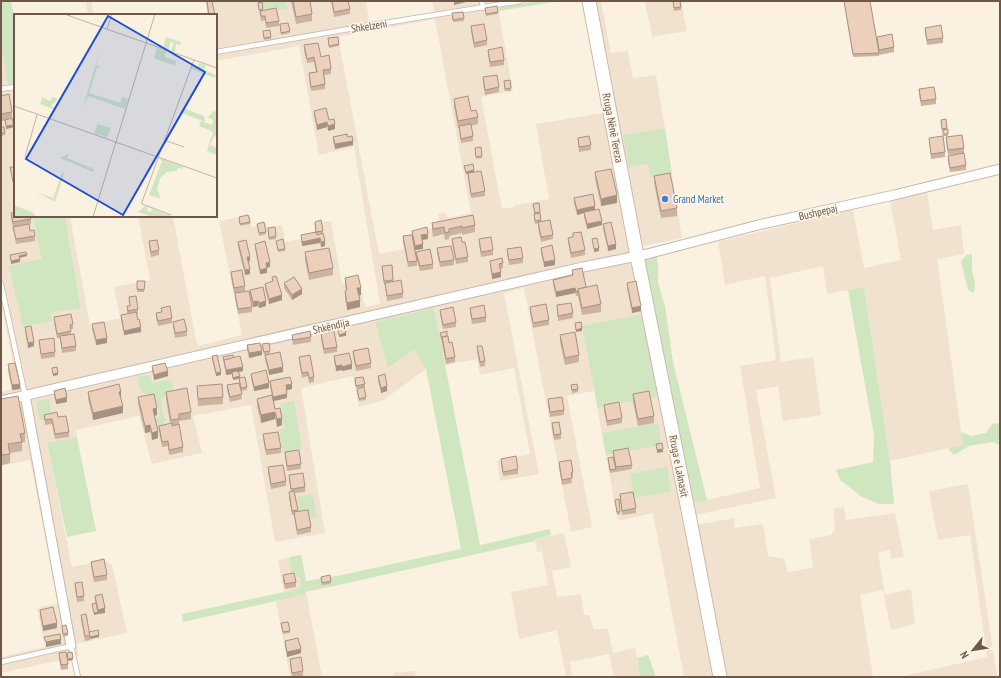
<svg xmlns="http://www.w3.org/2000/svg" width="1001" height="678" font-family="'PT Sans Narrow',sans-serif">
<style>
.residential{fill:#f1e2d0;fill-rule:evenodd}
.green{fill:#d0e6c1}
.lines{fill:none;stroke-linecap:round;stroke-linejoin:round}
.lane-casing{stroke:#c9b8a9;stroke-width:6}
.street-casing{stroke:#c9b8a9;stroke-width:11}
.secondary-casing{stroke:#cfbaa9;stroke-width:15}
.lane{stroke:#fff;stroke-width:4.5}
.street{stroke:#fff;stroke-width:9}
.secondary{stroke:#fff;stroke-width:13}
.wall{fill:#ccb3a1}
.shaded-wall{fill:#a69283}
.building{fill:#edd0bb;stroke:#a69283}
.shop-dot{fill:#3f7fe0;stroke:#fdf5e7;stroke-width:1.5}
.labels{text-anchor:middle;stroke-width:3.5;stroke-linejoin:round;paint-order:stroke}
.street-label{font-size:11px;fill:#6f584a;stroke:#fdf5e7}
.shop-label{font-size:11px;fill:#366cbe;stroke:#fdf5e7;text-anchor:start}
.inset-road{fill:none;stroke:#c2b4a5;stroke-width:1}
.view{fill:#1d4ed8;fill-opacity:0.15;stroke:#1d4ed8;stroke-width:2}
.inset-edge{fill:none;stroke:#6f584a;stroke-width:2}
</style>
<rect width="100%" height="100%" fill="#faf1e1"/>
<g class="residential">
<path d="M86,1h5l3,14h-6z"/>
<path d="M206,1h50l1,3 6,-1 1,9 23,-3 -1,-8h80l3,21 65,-10 -2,-11h104l-38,7 15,83 -32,6 21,112 11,-2 2,-2 34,-6 -13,-75 68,-11 -17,-112h14l10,52 17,-2 5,27 23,-3 9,53 -42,8 25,28 2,13 22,-3 10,64 -40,8 51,257 67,-15 -20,-122 36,-6 -11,-84 -40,9 -7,-43 135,-33 11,59 37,-8 -11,-59 37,-9 6,38 28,-5 3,29 -27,5 26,186 -73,16 -26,-174 -37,7 -4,-28 -53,12 11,84 32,-5 8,58 -38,6 -5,-35 -22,4 20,108 -81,17 2,10 37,-7 1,10 28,-4 5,32 16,3 4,13 25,-4 -4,-29 22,-4 4,-5 -2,-21 11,-2 2,13 49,-7 9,44 -13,2 -1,-9 -12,3 7,42 26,-6 4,35 -24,6 -8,-40 -23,5 13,82h-189l-31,-164 -35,8 -24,-130 -27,5 25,131 -21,5 -47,-244 -20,5 35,181 -39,7 -3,-20 33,-7 -16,-86 -34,7 -3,-16 -32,6 -11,-57 -45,60 25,-18 12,19 -44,32 -23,6 -6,-31 -52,12 24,145 -50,9 -24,-137 -58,11 9,37 -50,11 -13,-48 -63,14 1,7 -30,7 25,123 32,-6 8,4 15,68 -51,11 3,12 -78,17v-16l44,-10 -8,-39 21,-5 -28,-143 -29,6v-74l11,-3 -5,-20 7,-2 -13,-64v-252h1l6,34 7,-1v132h18l19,105 -1,-8 30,-6 -16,-91h5l20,109 30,-7 -6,-31 36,-7 -12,-64h35l24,130 45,-11 -23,-114 31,-6 2,12 14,-4 1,5 15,-3 3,17 31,-6 -2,-12 17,-3 11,63 17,-3 6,26 15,-3 -26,-157 -35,8 -20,-109 -83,15v-46h-8zM435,19l36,194 -23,5 -2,-5 -8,1 1,8 8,-1 2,4 -38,7 1,7 -10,2 2,8 -25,5 -41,-217z"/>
<path d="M645,1h36l6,30 -35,6z"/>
<path d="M968,484l29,193h-98l88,-20 -17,-122 -32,5 -9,-49z"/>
<path d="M564,533l7,34 -19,4 5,26 24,-3 3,21h5l5,14h14l5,24 22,-5 5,29h-26l-5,-23 -39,8 2,15h-6l-9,-47 -38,9 -8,-47 37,-7 -6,-34 -5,1 -2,-13z"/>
<path d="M301,555l5,26 31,-5 2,9 -33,7 16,85h-32l-14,-76 9,-2 -7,-39z"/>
<path d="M415,671l1,6h-22v-4z"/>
</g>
<g class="green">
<path d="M1,1h10l4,20v63l-7,1 -6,-34h-1z"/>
<path d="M256,1h30l1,8 -23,3 -1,-8h-6z"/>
<path d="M536,1h23l-60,10 -1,-3z"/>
<path d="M665,128l7,46 -22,3 -2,-13 -19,3 -6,-32z"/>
<path d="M33,216h32l16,92 -30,5 1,8 -29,6 -14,-61 32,-7z"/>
<path d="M972,254v16l3,13 -1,10 -6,-3 -7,-28 5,-7z"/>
<path d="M657,257l1,8v18l7,23 8,56 34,138 -14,3 -49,-244z"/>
<path d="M864,287l26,174 4,43h-15l-17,-7 -22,-17 -4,-10 37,-8 1,-27 -26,-145z"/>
<path d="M434,308l46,237 70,-16 1,6 -16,4v2l-196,44 -33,6v2l-21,6 -102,23 -1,-8 102,-22v1l17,-5 -1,-10 -8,-4 -3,-17 12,-2 5,26 31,-5 124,-27 -35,-180 -12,-19 -26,18 -13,-46z"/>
<path d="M642,314l16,82 -60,12 -16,-82z"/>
<path d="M150,375l2,8 20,-4 1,14 -4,3 -8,1 2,19 3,4 -2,7 -7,1 -3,-9 6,-3 -4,-19c-16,-3 -15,-6 -19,-20z"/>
<path d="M49,399l3,19 -13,2 -3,-19z"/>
<path d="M294,401l8,48 -19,3 -5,-22 6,-2 -4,-24z"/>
<path d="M658,423l4,22 -56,10 -4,-22z"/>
<path d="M1000,423v22l-7,-3 -24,4 -15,9 -6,-7 15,-3 -2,-13 10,4 15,-3 6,-9z"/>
<path d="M77,437l19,94 -29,6 -20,-94z"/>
<path d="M667,467l4,24 -37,7 -4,-24z"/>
<path d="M313,494l4,23h-6l-2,-5 -9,2 -3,-17z"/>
<path d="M648,655l8,22h-16l-3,-19z"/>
</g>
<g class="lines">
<g class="lane-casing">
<g id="lane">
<path d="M482,1l1,7"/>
<path d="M216,52l150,-26 155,-25"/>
<path d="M1,89l14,-2"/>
<path d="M1,284l24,111"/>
<path d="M1,662l70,-16 7,31"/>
</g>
</g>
<g class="street-casing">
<g id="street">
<path d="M25,395l46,251"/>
<path d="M1,401l582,-134 64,-13 111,-29 136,-30 106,-26"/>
</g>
</g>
<g class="secondary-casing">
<path id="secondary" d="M589,1l48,255 55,274 28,147"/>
</g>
<use href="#lane" class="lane"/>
<use href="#street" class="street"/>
<use href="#secondary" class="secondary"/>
</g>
<g class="wall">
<path d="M206,1h6l3,14h-7z"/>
<path d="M291,1h19l2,13v7l-16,3z"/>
<path d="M331,1h17l2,8v5l-16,3z"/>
<path d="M673,1l8,6v3l-7,1z"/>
<path d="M844,1h26l9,55 -26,1z"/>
<path d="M262,2l1,8 16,11v5l-13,2 -1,-8 -4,1 -3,-18z"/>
<path d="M485,8l13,4v2l-12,2z"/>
<path d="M452,13l12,5v3l-11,1z"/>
<path d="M280,24l10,7v2l-9,2z"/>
<path d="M471,26l16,14v5l-13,3 -3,-17z"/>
<path d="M925,28l18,10v5l-16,2 -2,-12z"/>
<path d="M263,31l8,6v2l-7,1z"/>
<path d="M877,37l17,10v5l-15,3 -2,-13z"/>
<path d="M328,38l11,6v2l-10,2z"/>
<path d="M304,45l17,12 10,12v5l-7,1 1,9v5l-14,2 -2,-13v-5l7,-1 -2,-10 -7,1 -3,-13z"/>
<path d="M488,50l16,10v5l-14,2 -2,-12z"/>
<path d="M483,77l16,10v5l-14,3 -2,-13z"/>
<path d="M504,81l7,7v3h-6z"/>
<path d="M919,89l17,10v5l-15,2 -2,-12z"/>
<path d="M1,96l11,16v7l2,8 -8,2 -1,-8h-4z"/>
<path d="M454,99l17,12 7,6v7l-7,2 2,10v5l-12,2 -2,-12v-3h-1l-4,-22z"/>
<path d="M314,111l15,9 6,9 -7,2 -1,-4 -10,3 -3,-14z"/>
<path d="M946,119l2,17h-5v-5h-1l-1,-11z"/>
<path d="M1,127l4,6v2l-4,1z"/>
<path d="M333,137h15l5,8 -18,4 -2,-7z"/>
<path d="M946,137l18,11v5l-16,2 -2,-13z"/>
<path d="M578,138l13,7v5l-12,2 -1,-9z"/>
<path d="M929,138l16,14v5l-14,2z"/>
<path d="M475,148l7,8v2l-6,1z"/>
<path d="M948,156l18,9v5l-16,2 -2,-11z"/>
<path d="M464,166l10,6 11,19v5l-14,2 -3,-20v-4h-2z"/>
<path d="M10,167h5v21h-1z"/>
<path d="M595,172l22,31 -16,3 -6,-27z"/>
<path d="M654,176l23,32v8l-16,2 -7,-35z"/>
<path d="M574,198l21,12 7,15 -15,4 -3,-12v-4l-7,2 -3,-12z"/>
<path d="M533,204l7,8 1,9 12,14v4l-12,3 -3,-15v-4l-3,1 -1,-7v-3h1z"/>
<path d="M11,213l20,6v5l-13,2 12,5 5,5v5l-19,3 -5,-26z"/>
<path d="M239,217l11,5v2l-10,2z"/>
<path d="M315,222l8,9v2l-7,1 1,1 6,-2 2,13 -4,1 -1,-4 -18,3 -1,-6v-5l15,-2z"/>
<path d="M432,223l43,2v7l-13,3v-2l-13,3v3l-4,1 -1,-6 -11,3 -1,-6z"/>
<path d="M257,224l9,8v2l-7,2z"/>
<path d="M603,224l13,25 -8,2 -5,-22z"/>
<path d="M268,228l8,8v3l-7,1z"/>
<path d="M412,231l16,8 -6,1 1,9 -8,1 2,11v5l-9,1 -5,-26v-5l9,-1z"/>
<path d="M573,233l12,17v5l-14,3 -3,-16v-4l5,-1z"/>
<path d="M452,239l10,3 6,15v5l-12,2 -4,-20z"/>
<path d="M479,239l14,11v5l-12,2 -2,-13z"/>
<path d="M149,241l10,9v5l-8,2 -2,-11z"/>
<path d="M276,241l9,8v2l-7,1z"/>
<path d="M238,242l12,19 -1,1 1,12 -5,1 -7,-28z"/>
<path d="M255,244l15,23h-3v6l-7,1 -5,-26z"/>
<path d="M437,248l17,12v5l-14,2 -3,-14z"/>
<path d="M541,248l14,17 -11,2 -3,-14z"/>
<path d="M507,249l16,9v5l-14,2 -2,-11z"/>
<path d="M305,252l28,16v7l-24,5 -4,-20z"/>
<path d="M416,252l17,12v5l-13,2 -4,-14z"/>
<path d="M490,261l13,2v5l-3,1 1,8 -9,2 -2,-14z"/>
<path d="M382,266l11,14v2l10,11v5l-16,3 -2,-16h-1z"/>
<path d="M572,270l29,34v8l-19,3 -4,-19h-2l-1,-3 -19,4 -3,-13v-4l19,-5z"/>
<path d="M231,272l14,14v5l-11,2 -3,-16z"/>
<path d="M272,277l10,23 -13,4 -4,-15v-5l7,-2z"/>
<path d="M345,278l16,17h-2l1,12 -13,3 -2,-12v-7h1l-1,-6z"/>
<path d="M137,281h8l-1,11h-7z"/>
<path d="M284,283l18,11 -10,6 -8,-12z"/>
<path d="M627,283l14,28 -9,2 -5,-25z"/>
<path d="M250,290l16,16 -7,2 -1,-2 -5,1 -3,-12z"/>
<path d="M235,293l17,14v5l-14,2 -3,-16z"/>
<path d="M129,297l9,12v5h-2l5,18 -17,3 -3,-15v-5l6,-1v-8h3z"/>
<path d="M557,305l16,8v5l-15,3 -1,-11z"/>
<path d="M530,307l19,13v5l-16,3 -3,-16z"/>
<path d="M161,308l11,10v5l-14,3 -2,-8v-5l5,-1z"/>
<path d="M470,308l16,9v5l-14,2 -2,-12z"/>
<path d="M440,310l16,12v5l-13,2 -3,-15z"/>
<path d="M54,317l19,7v5h-2v5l5,12v5l-14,2 -2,-15h-3l-3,-16z"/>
<path d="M173,322l14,9v5l-12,2 -2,-12z"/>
<path d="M92,324l15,19 -11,2 -4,-16z"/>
<path d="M25,327l9,19 -6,2 -3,-16z"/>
<path d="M440,333l9,10 6,14v5l-9,2z"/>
<path d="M321,334l16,13v5l-13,2 -3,-15z"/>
<path d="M292,335l19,2v5l-18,3 -1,-5z"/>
<path d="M560,335l19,20v7l-14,3 -5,-23z"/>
<path d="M39,340l16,12v5l-14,2z"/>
<path d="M262,344l8,7v2l-6,2z"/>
<path d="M247,345l15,10 -13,3 -2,-8z"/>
<path d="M477,346l8,15v5l-5,1 -3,-16z"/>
<path d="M353,351l18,12v5l-15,3 -3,-15z"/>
<path d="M265,355l18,17 -14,3 -4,-15z"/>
<path d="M212,356l9,19 -5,1 -4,-17z"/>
<path d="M334,356l18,13 -10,2v-1l-6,1 -2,-10z"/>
<path d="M223,357l11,1 9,13 -4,1 1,6 7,9v3l-6,1 1,8 -12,3 -3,-12v-5l12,-2v-4l-6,1 -1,-6 -6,1 -2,-10z"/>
<path d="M299,357l15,20v5l-5,1 -1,-7 -6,2 -3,-16z"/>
<path d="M8,364l12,25 -8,1 -4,-21z"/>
<path d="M152,366l16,10 -14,4 -2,-9z"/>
<path d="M251,374l18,14 -15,3 -3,-13z"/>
<path d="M378,376l9,15 -6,2 -3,-12z"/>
<path d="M355,378l10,6v3l-9,1z"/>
<path d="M270,381l22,8 -5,1v8l-13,3 1,8 7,16 -5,2 -2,-8 -14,4 -4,-17v-7l15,-3 -2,-10z"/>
<path d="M571,385l7,4v3l-6,1z"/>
<path d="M197,386l26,11v7l-25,2z"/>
<path d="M357,389l9,8v3l-7,1z"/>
<path d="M54,391l13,11 -11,2 -2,-8z"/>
<path d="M88,392l33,7 2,14 -30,7 -5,-21z"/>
<path d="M166,392l25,20v7l-12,2v5l4,21v5l-14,3 -1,-9 -6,1 -3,-16v-5l11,-3 -4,-24z"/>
<path d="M633,394l21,22v7l-16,3 -5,-24z"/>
<path d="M138,397l19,18 -3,1 4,22 -6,2 -2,-8 -5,1 -7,-29z"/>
<path d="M1,399l24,34v9l-3,1v8l-12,2v10l-8,2 -1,-6z"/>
<path d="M548,399l16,11v5l-14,2 -2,-13z"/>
<path d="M604,405l18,13v5l-15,3 -3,-16z"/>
<path d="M44,415l14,2 11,15v5l-14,2 -3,-15 -7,1z"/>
<path d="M552,423l9,11v5l-7,1 -2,-12z"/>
<path d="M263,434l18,14v5l-15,2 -3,-16z"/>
<path d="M613,451l19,14v4l-16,3 -3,-16z"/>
<path d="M285,452l16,12v5l-14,2 -2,-14z"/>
<path d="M608,458l8,11v3l-6,1z"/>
<path d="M501,459l17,10v5l-15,2 -2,-12z"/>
<path d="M559,462l14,10v5h-2l1,6 -10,2 -3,-18z"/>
<path d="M268,467l18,14v5l-15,3 -3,-17z"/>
<path d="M289,475l16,12v5l-10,1 3,19 13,15v5l-14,3 -3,-20h-2l-3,-18v-5h2l-2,-12z"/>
<path d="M620,494l16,14v5l-14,2 -2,-16z"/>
<path d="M615,500l5,12v2l-3,1z"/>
<path d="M91,562l16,13v5l-13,2 -3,-16z"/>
<path d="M283,575l13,7v5l-11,2 -2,-9z"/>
<path d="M321,577l10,4v3l-9,1z"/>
<path d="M75,583l9,13v5l-7,1 -2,-14z"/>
<path d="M95,596l10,17 -7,1 -3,-13z"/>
<path d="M40,610l17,18 -14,3 -3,-16z"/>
<path d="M81,615l8,17 10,5 -9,2v-1v2l-5,1 -4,-21z"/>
<path d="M281,623l9,8v2l-7,1z"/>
<path d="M62,626l6,7v3l-5,1z"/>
<path d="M285,641l16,12 -14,4 -2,-11z"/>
<path d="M59,653l9,11v5l-7,1 -2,-12z"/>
<path d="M290,659l13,12v5l-11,1 -2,-13z"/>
</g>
<g class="shaded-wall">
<path d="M454,1h12v1l-12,3z"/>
<path d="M327,122v5l-10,3v-5z"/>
<path d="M335,124v5l-7,2v-5z"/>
<path d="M14,125v2l-8,2v-3z"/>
<path d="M353,141v4l-18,4v-5z"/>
<path d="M474,170v3l-8,1v-2z"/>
<path d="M617,195v8l-16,3v-7z"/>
<path d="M595,206v4l-18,5v-5z"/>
<path d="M602,221v4l-15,4v-5z"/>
<path d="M428,234v5l-7,1v-5z"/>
<path d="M320,238v5l-18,3v-4z"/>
<path d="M325,241v5l-4,1v-5z"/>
<path d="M423,244v5l-8,1v-4z"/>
<path d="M616,244v5l-8,2v-5z"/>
<path d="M599,248v3l-5,1v-3z"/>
<path d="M27,254v2l-8,2v-2z"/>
<path d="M247,257h3v4l-3,1z"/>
<path d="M20,259v3l-9,2v-3z"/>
<path d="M555,260v5l-11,2v-5z"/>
<path d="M270,262v5l-4,1v-5z"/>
<path d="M267,268v5l-7,1v-4z"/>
<path d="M250,269v5l-5,1v-5z"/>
<path d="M501,272v5l-9,2v-5z"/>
<path d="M357,288h4v7l-4,1z"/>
<path d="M575,288v5l-19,4v-5z"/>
<path d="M302,289v5l-10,6v-5z"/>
<path d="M282,295v5l-13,4v-5z"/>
<path d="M360,300v7l-13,3v-7z"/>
<path d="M258,301v5l-5,1v-5z"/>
<path d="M266,301v5l-7,2v-5z"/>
<path d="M641,306v5l-9,2v-5z"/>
<path d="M141,327v5l-17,3v-4z"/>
<path d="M582,328v3l-6,1v-2z"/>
<path d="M346,333v3l-7,1v-2z"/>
<path d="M107,338v5l-11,2v-5z"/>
<path d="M34,342v4l-6,2v-5z"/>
<path d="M262,351v4l-13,3v-5z"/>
<path d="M352,364v5l-10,2v-4z"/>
<path d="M342,365v5l-6,1v-5z"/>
<path d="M243,367v4l-11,3v-2v2l-6,1v-5z"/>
<path d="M283,367v5l-14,3v-5z"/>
<path d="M168,371v5l-14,4v-5z"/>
<path d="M221,372v3l-5,1v-3z"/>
<path d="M58,373v2l-5,1v-2z"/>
<path d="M240,376v2l-7,2v-2z"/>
<path d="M269,383v5l-15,3v-4z"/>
<path d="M20,384v5l-8,1v-5z"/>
<path d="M292,384v5l-6,1v-5z"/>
<path d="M387,386v5l-6,2v-5z"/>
<path d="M119,392h2v7l-2,1z"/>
<path d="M287,394v4l-14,3v-4z"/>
<path d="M67,397v5l-11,2v-4z"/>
<path d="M123,406v7l-30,7v-7z"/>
<path d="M157,408v7l-4,1v-7z"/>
<path d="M275,412v7l-14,4v-8z"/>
<path d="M282,418v7l-5,2v-8z"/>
<path d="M150,425v7l-5,1v-7z"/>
<path d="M158,431v7l-6,2v-7z"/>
<path d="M663,449v3l-6,1v-3z"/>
<path d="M105,608v5l-7,1v-4z"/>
<path d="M98,612v2l-4,1v-2z"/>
<path d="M57,623v5l-14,3v-5z"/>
<path d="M99,635v2l-9,2v-2z"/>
<path d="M61,639v5l-15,3v-5z"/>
<path d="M301,649v4l-14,4v-5z"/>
<path d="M73,658v2l-5,1v-2z"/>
</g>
<g class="building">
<path d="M207,1h5l3,14h-6z"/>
<path d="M293,1h17l2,13 -16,3z"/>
<path d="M332,1h16l2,8 -16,3z"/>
<path d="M673,1h7l1,6 -7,1z"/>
<path d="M844,1h26l9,52 -26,1z"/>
<path d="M262,2l1,7 -4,1 -1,-7z"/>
<path d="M497,6l1,6 -12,2 -1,-6z"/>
<path d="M276,8l3,13 -13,2 -1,-7h-4l-1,-5z"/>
<path d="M463,12l1,6 -11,2 -1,-7z"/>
<path d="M288,23l2,8 -9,2 -1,-9z"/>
<path d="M484,24l3,16 -13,3 -3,-17z"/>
<path d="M941,25l2,13 -16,2 -2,-12z"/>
<path d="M270,30l1,7 -7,1 -1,-7z"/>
<path d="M892,34l2,13 -15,3 -2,-13z"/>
<path d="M338,37l1,7 -10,2 -1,-8z"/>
<path d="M318,43l3,14 8,-2 2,14 -8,1 2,14 -14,3 -2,-14 8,-1 -3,-15 -7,2 -3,-14z"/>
<path d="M502,47l2,13 -14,2 -2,-12z"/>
<path d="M497,75l2,12 -14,3 -2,-13z"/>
<path d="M510,80l1,8 -6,1 -1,-8z"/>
<path d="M934,87l2,12 -15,2 -2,-12z"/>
<path d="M9,94l3,18 -11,2v-18z"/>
<path d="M468,96l3,15 5,-1 2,7 -20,4 -4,-22z"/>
<path d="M326,108l3,12 5,-1 1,5 -7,2 -1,-4 -10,3 -3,-14z"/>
<path d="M12,118l2,7 -8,1 -1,-6z"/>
<path d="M946,119l1,9 -5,1 -1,-9z"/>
<path d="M471,124l2,12 -12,3 -2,-13z"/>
<path d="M1,127h3l1,6h-4z"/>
<path d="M948,129v5h-5v-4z"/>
<path d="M347,134l1,3 4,-1 1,5 -18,3 -2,-7z"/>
<path d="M962,135l2,13 -16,2 -2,-13z"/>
<path d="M589,136l2,9 -12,2 -1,-9z"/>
<path d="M943,136l2,16 -14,2 -2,-16z"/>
<path d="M481,147l1,9 -6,1 -1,-9z"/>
<path d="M964,153l2,12 -16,3 -2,-12z"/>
<path d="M473,164l1,6 -8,2 -2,-6z"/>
<path d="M10,167h5v19h-1z"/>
<path d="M611,169l6,26 -16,4 -6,-27z"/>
<path d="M481,171l4,20 -14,3 -3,-21z"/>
<path d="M670,173l7,35 -16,3 -7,-35z"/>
<path d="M593,194l2,12 -18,4 -3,-12z"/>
<path d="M539,203l1,9 -5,1 -2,-9z"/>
<path d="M599,209l3,12 -15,3 -3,-12z"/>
<path d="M15,212v4h15l1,3 -18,3 -2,-9z"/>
<path d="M540,213l1,7 -6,1 -1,-7z"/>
<path d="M248,215l2,7 -10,2 -1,-7z"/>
<path d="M473,215l2,10 -13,3v-2l-13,3v3l-4,1 -1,-6 -11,2 -1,-6z"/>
<path d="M321,220l2,11 -7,1 -1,-10z"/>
<path d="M550,220l3,15 -12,2 -3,-15z"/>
<path d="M264,222l2,10 -7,1 -2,-9z"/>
<path d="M611,222l5,22 -8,2 -5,-22z"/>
<path d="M29,224l1,7 4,-1 1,6 -19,3 -3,-12z"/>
<path d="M275,227l1,9 -7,2 -1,-10z"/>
<path d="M427,227l1,7 -7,1 2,9 -8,2 -3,-15z"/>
<path d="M316,232l1,3 6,-2 2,8 -4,1 -1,-4 -18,4 -1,-7z"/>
<path d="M581,232l4,18 -14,3 -3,-15 5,-1v-4z"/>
<path d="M412,235l5,26 -9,1 -5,-26z"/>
<path d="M461,237l1,5h3l3,15 -12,2 -4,-20z"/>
<path d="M491,237l2,13 -12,2 -2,-13z"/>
<path d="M597,238l2,10 -5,1 -2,-10z"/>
<path d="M283,239l2,10 -7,1 -2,-9z"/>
<path d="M157,240l2,10 -8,2 -2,-11z"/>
<path d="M246,240l4,17h-3l3,12 -5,1 -7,-28z"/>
<path d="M265,241l5,21 -4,1 1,5 -7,2 -5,-26z"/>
<path d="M552,245l3,15 -11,2 -3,-14z"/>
<path d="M451,246l3,14 -14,2 -3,-14z"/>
<path d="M521,247l2,11 -14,2 -2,-11z"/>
<path d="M329,248l4,20 -24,5 -4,-21z"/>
<path d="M430,249l3,15 -13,2 -4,-14z"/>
<path d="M26,252l1,2 -8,2 1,3 -9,2 -1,-6z"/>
<path d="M502,258l1,5 -4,1 2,8 -9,2 -2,-13z"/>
<path d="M392,265l1,15 -9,1 -2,-15z"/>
<path d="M582,268l4,19 -8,2v2l-2,1 -1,-4 -19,4 -3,-12 20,-5 -1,-5z"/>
<path d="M242,270l3,16 -11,2 -3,-16z"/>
<path d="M358,275l3,13h-4l3,12 -13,3 -2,-12 2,-1 -2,-12z"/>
<path d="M276,276l6,19 -13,4 -4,-15 8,-3 -1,-4z"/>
<path d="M294,277l8,12 -10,6 -8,-12z"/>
<path d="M401,280l2,13 -16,3 -2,-13z"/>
<path d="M137,281h8l-1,9 -7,-1z"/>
<path d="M636,281l5,25 -9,2 -5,-25z"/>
<path d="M597,285l4,19 -19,4 -4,-19z"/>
<path d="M263,287l3,14 -7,2 -1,-2 -5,1 -3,-12z"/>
<path d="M249,291l3,16 -14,2 -3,-16z"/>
<path d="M136,296l2,13 -10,2 -1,-5h3l-1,-9z"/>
<path d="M571,303l2,10 -15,3 -1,-11z"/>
<path d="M546,304l3,16 -16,3 -3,-16z"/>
<path d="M484,305l2,12 -14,2 -2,-11z"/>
<path d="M170,306l2,12 -14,3 -2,-8 6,-1 -1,-4z"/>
<path d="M453,307l3,15 -13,3 -3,-15z"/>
<path d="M136,312l2,8 1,-1 2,8 -17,4 -3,-16z"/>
<path d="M71,314l2,10 -3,1 1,6 -14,3 -3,-17z"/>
<path d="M184,319l3,12 -12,2 -2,-11z"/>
<path d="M104,322l3,16 -11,2 -4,-16z"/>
<path d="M581,322l1,6 -6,2 -1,-7z"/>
<path d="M344,325l2,8 -7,2 -2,-8z"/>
<path d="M31,326l3,16 -6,1 -3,-16z"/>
<path d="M310,331l1,6 -18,3 -1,-5z"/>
<path d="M334,331l3,16 -13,2 -3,-15z"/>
<path d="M447,331v5l-5,1v2l-2,-6z"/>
<path d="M575,332l4,23 -14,3 -5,-23z"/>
<path d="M74,334l2,12 -14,2 -2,-12z"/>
<path d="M448,336l1,7 3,-1 3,15 -9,2 -4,-22z"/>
<path d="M54,338l1,14 -14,2 -2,-14z"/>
<path d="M260,343l2,8 -13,2 -2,-8z"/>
<path d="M269,343l1,8 -6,1 -2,-8z"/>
<path d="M477,346h5l3,15 -5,1z"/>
<path d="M368,348l3,15 -15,3 -3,-15z"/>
<path d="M280,352l3,15 -14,3 -4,-15z"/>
<path d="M349,353l3,11 -10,3v-2l-6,1 -2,-10z"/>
<path d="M217,355l4,17 -5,1 -4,-17z"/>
<path d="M233,355l1,3 -10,2v1l-1,-4z"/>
<path d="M310,355l4,22 -5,1 -1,-6 -6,1 -3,-16z"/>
<path d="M240,356l3,11 -17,3 -2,-10z"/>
<path d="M15,363l5,21 -8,1 -4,-21z"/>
<path d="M165,363l3,8 -14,4 -2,-9z"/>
<path d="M57,367l1,6 -5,1 -1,-6z"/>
<path d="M266,370l3,13 -15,4 -3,-13z"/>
<path d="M238,371l2,5 -7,2 -1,-6z"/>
<path d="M385,374l2,12 -6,2 -3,-12z"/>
<path d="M245,377l2,10 -6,1 -2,-10z"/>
<path d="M290,377l2,7 -6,1 1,9 -14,3 -3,-16z"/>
<path d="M363,377l2,7 -9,2 -1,-8z"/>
<path d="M239,383l3,11 -12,3 -3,-12z"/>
<path d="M119,384l2,8h-2l4,14 -30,7 -5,-21z"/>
<path d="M222,384l1,13 -25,2 -1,-13z"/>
<path d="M577,384l1,5 -6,1 -1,-5z"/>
<path d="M364,387l2,10 -7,2 -2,-10z"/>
<path d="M65,388l2,9 -11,3 -2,-9z"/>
<path d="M187,388l4,24 -12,2v5l-8,1 -5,-28z"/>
<path d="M649,391l5,25 -16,3 -5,-25z"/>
<path d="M154,394l3,14 -4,1 5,22 -6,2 -2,-8 -5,1 -7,-29z"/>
<path d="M272,395l3,14 5,-1 2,10 -5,1 -2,-7 -14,3 -4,-16z"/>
<path d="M18,396l7,37 -5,1 2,8 -14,2 2,10 -8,1 -1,-6v-50z"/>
<path d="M562,397l2,13 -14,2 -2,-13z"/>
<path d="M619,402l3,16 -15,3 -3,-16z"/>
<path d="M57,412l1,5 8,-1 3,16 -14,2 -3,-15 -7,1 -1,-5z"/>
<path d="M559,422l2,12 -7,1 -2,-12z"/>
<path d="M172,423v3l7,-2 4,23 -14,3 -1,-9 -6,1 -3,-16z"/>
<path d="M278,432l3,16 -15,2 -3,-16z"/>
<path d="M662,443l1,6 -6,1 -1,-6z"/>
<path d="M628,448l4,17 -16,2 -3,-16z"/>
<path d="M299,450l2,14 -14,2 -2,-14z"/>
<path d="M516,456l2,13 -15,3 -2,-13z"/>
<path d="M613,457l3,12 -6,1 -2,-12z"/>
<path d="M571,460l2,12 -2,1 1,5 -10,2 -3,-18z"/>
<path d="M283,465l3,16 -15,3 -3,-17z"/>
<path d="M303,473l2,14 -14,2 -2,-14z"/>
<path d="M294,491l4,19 -6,1 -3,-19z"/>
<path d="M633,492l3,16 -14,3 -2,-17z"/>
<path d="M619,499l1,13h-3l-2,-12z"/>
<path d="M308,510l3,17 -14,3 -3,-18z"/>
<path d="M104,559l3,16 -13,2 -3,-15z"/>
<path d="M294,573l2,9 -11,2 -2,-9z"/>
<path d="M330,575l1,6 -9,2 -1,-6z"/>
<path d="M82,582l2,14 -7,1 -2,-14z"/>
<path d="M102,594l3,14 -7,2 -3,-14z"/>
<path d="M96,603l2,9 -4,1 -2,-9z"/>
<path d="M53,607l4,16 -14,3 -3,-16z"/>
<path d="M86,614l4,22h-5l-4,-21z"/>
<path d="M288,622l2,9 -7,1 -2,-9z"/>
<path d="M66,625l2,8 -5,1 -1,-8z"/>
<path d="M98,630l1,5 -9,2 -1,-5z"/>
<path d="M60,634l1,5 -15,3 -2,-5z"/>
<path d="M298,638l3,11 -14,3 -2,-11z"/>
<path d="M66,652l2,12 -7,1 -2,-12z"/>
<path d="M72,652l1,6 -5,1 -1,-6z"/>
<path d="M301,657l2,14 -11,2 -2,-14z"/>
</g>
<circle class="shop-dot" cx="665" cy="199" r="4"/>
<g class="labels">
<g class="street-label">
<text transform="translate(369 26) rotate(-9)" y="4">Shkelzeni</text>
<text transform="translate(613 128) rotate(79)" y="4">Rruga Nënë Tereza</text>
<text transform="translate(818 212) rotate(-13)" y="4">Bushpepaj</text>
<text transform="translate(331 326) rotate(-13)" y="4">Shkëndija</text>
<text transform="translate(679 466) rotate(79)" y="4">Rruga e Laknasit</text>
</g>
<g class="shop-label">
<text x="673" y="203">Grand Market</text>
</g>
</g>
<g transform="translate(14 14)">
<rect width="203" height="203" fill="#faf1e1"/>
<path d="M152,23l15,5 -1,3 -4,-1 -1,8 -4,-1 3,-8 -4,-1 -1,8 -6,-2zM87,33l-5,19 6,1 -5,1 -8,25 28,9h4v-5l7,2 -3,10 -37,-13 -5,11zM143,34l9,3 -1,6 11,4 -1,5 -21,-8zM185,49l7,2 -2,5 12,5 -1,3 -24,-9 1,-3 6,2zM28,83l8,4 2,-4 6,2 -7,7 7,5 -18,-7zM169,94l21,8 1,6 -25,-10zM200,97l3,1v25l-3,-1 -4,9 7,3v7l-10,-4 6,-19 -14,-6 2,-5 11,4 1,-5 -5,-3zM84,110l13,4 -4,10 -13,-5zM55,139l-2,5 27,11 -1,3 -33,-14zM145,144l24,9 -1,2 -4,-1 -1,3 -10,1 -7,6 -3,11 4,10 -12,-4 13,-34zM49,156l1,4 -9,28 -19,-10 17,6zM0,191l20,8 1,4h-21zM131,192l3,1 -1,4 4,1 1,-3 21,8h-20l-15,-5z" fill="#d0e6c1"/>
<path class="inset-road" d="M53,1l150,53M93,15l5,-15M0,92l203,72M150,126l20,7M11,143l12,-42M157,201l-29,-11v-2l52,-142M79,203l62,-203"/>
<path class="view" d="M94,2l97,56 -82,143 -97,-56z"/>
<rect width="203" height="203" class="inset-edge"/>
</g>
<rect width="1001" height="678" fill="none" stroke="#6f584a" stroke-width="4"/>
<g transform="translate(973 650) rotate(240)" stroke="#fdf5e7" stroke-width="3" paint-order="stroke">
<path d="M0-3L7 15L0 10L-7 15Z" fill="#6f584a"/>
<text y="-6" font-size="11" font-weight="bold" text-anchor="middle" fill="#6f584a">N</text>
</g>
</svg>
